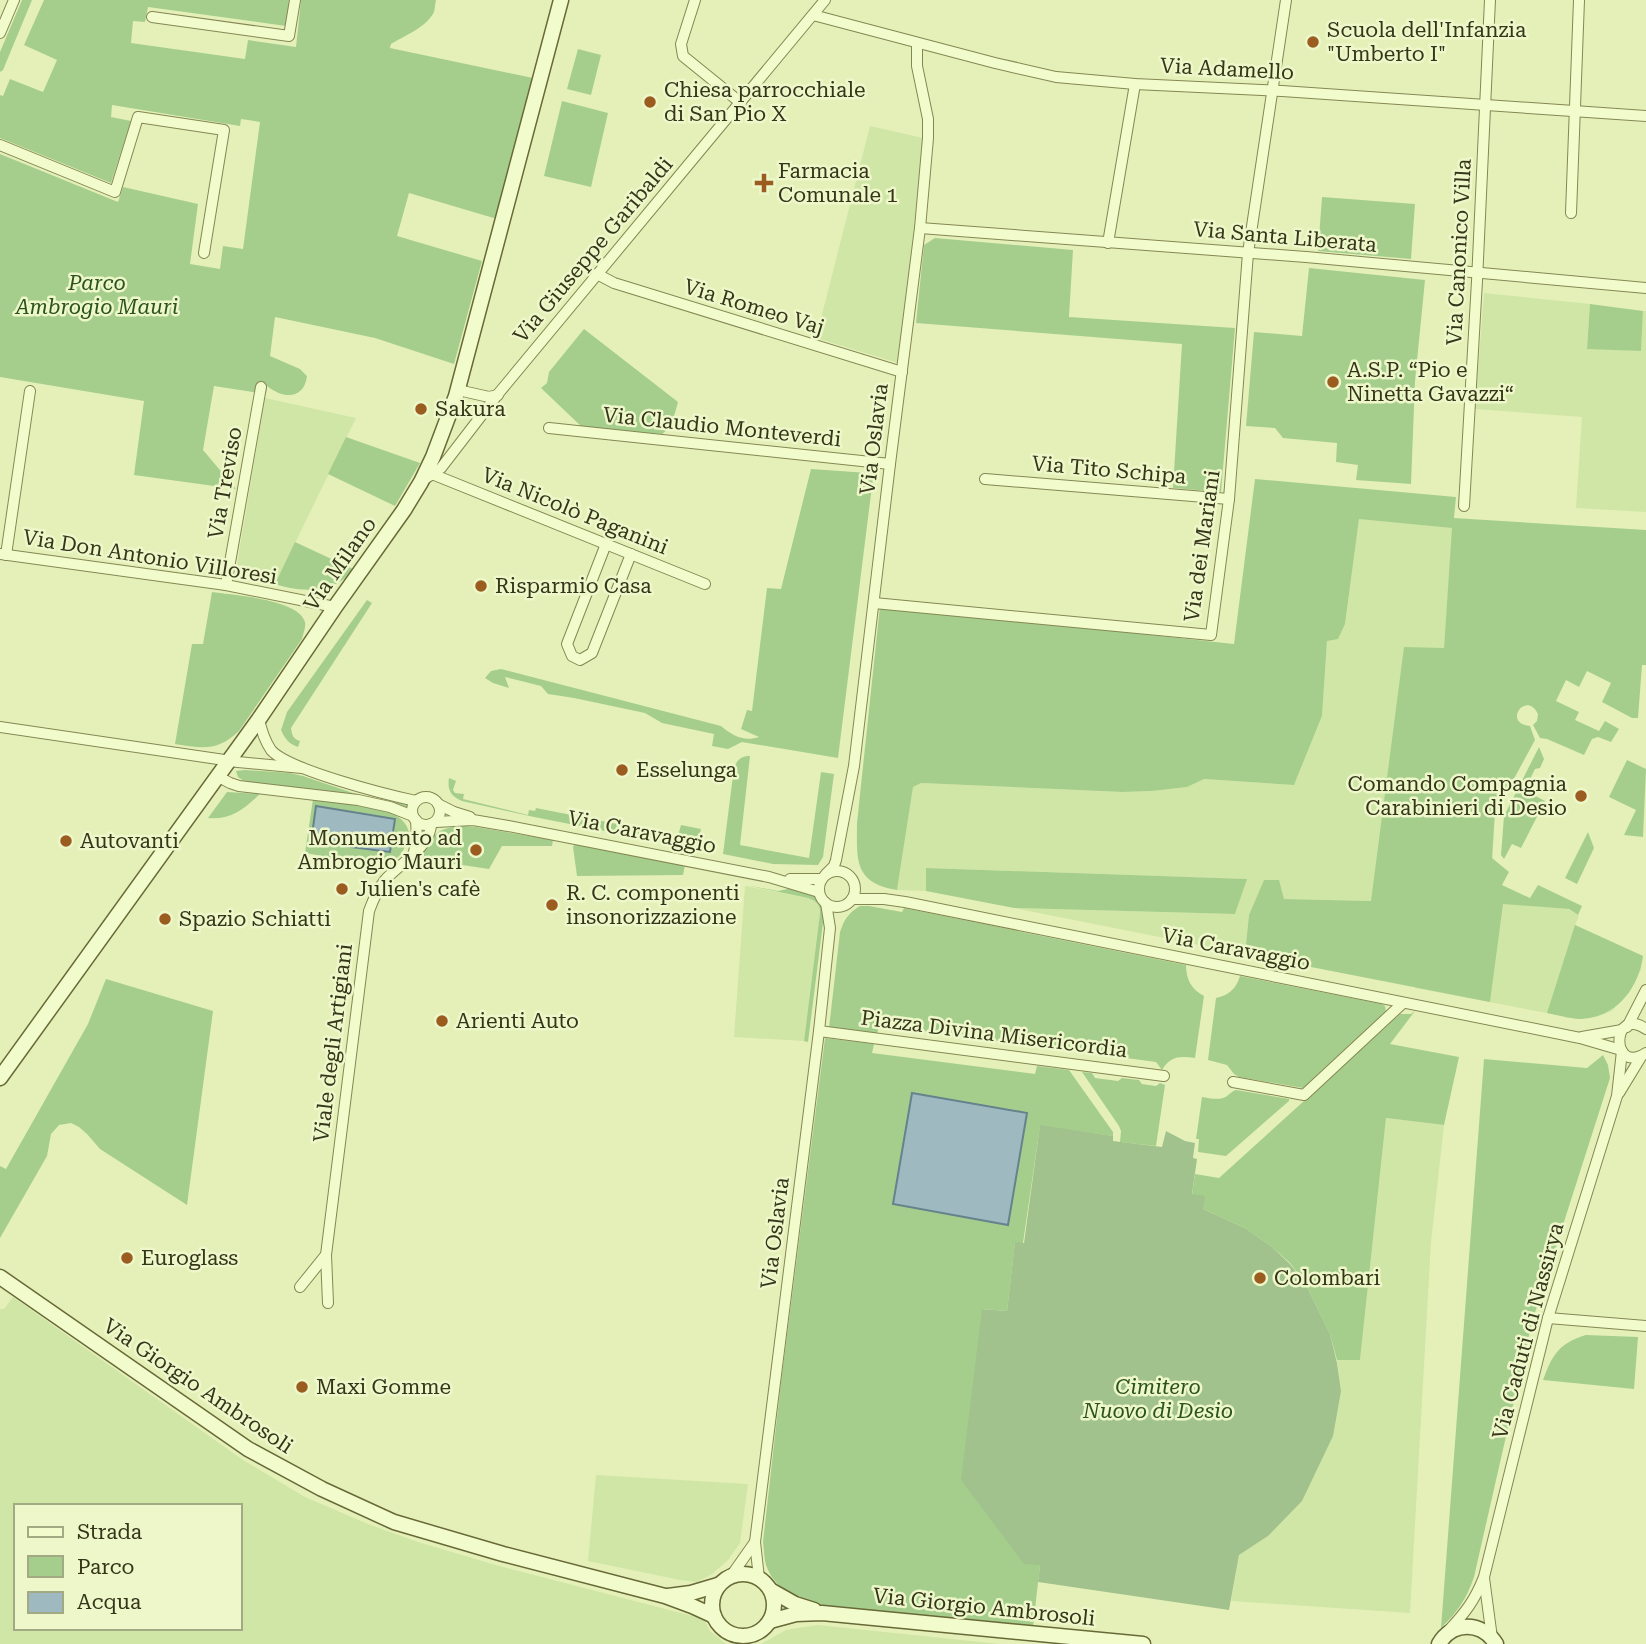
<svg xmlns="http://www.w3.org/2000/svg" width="1646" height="1644" font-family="'Roboto Serif',serif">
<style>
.farmland{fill:#d0e6a6;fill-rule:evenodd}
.green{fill:#a5ce8d}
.cemetery{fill:#a1c28d}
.water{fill:#9eb9c0;stroke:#66838d;stroke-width:2}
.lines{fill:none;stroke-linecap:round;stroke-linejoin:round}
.street-casing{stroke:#858753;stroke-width:12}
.secondary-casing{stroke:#686936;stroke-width:17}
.street{stroke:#f1fbcc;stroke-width:10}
.secondary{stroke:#f1fbcc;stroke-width:14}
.poi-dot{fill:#9a5d1f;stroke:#edf7c9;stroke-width:2.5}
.labels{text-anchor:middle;stroke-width:5;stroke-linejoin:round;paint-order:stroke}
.poi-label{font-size:21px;fill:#353519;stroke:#edf7c9;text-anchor:start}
.street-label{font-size:21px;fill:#353519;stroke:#edf7c9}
.park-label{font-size:21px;font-style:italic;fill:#2b531e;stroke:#edf7c9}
</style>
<rect width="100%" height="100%" fill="#e5f0b9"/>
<g class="farmland">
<path d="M870,126l53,12 -12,122 -13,103 -82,-25z"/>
<path d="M1484,293l106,11 -3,44 54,3 2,-40h3v201l-70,-4 6,-91 -107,-8z"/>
<path d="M265,398l91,20 -81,166 -40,-8z"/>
<path d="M1359,518l94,10 -9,121 60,6 -14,247 78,7 11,7 -4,9 68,31 -2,14 -9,17 -20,24 -16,6 -18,2 -163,-31 6,-86 -138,-3 -34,16 -4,39 -231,-46 221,6 11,-35 -320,-11v23l-29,-1 16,-104 8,-3 201,9 30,-1 35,-4 16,-8 91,6 28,-69 5,-76 18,-16z"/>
<path d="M745,886l63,12 8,4 3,4 1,7 -16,128 -70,-4z"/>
<path d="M1386,1118l58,7 -13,117 -21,371 -179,-12 8,-46 29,-19 73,-145 -4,-31h23z"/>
<path d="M13,1297l230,163 62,37 63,27 50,18 81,24 205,53 6,12 16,13h-726v-335h4zM16,1506h224v122h-224z"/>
<path d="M596,1475l152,9 -8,59 -12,17 -16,14 -15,8 -17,-2 -92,-19z"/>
<path d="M817,1625l183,19h-239l25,-14z"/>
</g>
<g class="green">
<path d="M22,0h10l-29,70 -3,2v-20z"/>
<path d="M44,0h245l-3,26 -138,-19 -3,15 -12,-1 -2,22 114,16 3,-19 48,7 5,-47h135c-1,4 -1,8 -2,12 -7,15 -30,24 -43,32l-1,4 143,30 -36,141 -88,-26 -12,43 85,25 -28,103 -79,-26 -100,-21 -5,39 30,13 7,7c-3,24 -24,23 -40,10l-1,8 -52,-8 -11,64 33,39 -102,-14 10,-74 -144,-24v-223l118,48 5,-15 75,17 -8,60 30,5 3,-23 20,3 17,-127 -19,-3 -1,7 -128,-21 -1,12 20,4 -20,62 -111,-45v-43l3,1 7,-17 33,13 14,-32 -33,-15z"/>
<path d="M578,49l23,6 -10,40 -24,-6z"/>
<path d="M562,101l46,12 -17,74 -47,-11z"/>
<path d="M1322,197l93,7 -4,55 -93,-8z"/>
<path d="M935,238l138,12 -4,67 166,11 -14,164 -48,-4 9,-144 -266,-21 8,-78z"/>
<path d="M1309,268l116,12 -10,101 -4,103 -55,-4 2,-15 -22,-3 1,-19 -54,-5 -8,-10 -29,-2 8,-94 48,4z"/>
<path d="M1590,304l53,7 -2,40 -54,-2z"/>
<path d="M584,329l94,73 -7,25 -9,7 -79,-6 -42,-40 6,-5 2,-11z"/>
<path d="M346,437l74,26 -25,43 -67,-32z"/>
<path d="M811,469l57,4 5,5 -35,280 -96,-16 -14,7 -16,-3 2,-12 -52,-11 -17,-10 -71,-15 -26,-4 -7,-8 -36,-9 4,11 -16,-5 -8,-5 6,-7 10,-2 220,57c12,10 23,16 38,11l-18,-8 6,-19 5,1 15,-123 14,1z"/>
<path d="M1255,479l201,18 -2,21 192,12v135h-4l-4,53h-6l-30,-16 9,-19 -24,-12 -8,16 -13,-7 -10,21 23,11 -4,8 24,11 6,-10 14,8 -8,13 -13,-5 -6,2 -8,16 -37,-16 -7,-1 -7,-13 4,-4 1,-7c-12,-24 -36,9 -8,12l5,14 -38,70h-2l-3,48 17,14 -7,13 28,13 8,-13 44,21 -4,9 -9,-6 -66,-5 -13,98 -245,-48 4,-39 15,-35h15l5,19 87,2 33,-254 40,1 8,-120 -93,-9 -14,105 -7,15 -11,2 -5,75 -28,69 -90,-6 -17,8 -35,4 -30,1 -201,-9 -8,4 -16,103c-44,-7 -40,-31 -40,-67l23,-217 354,38z"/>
<path d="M295,542l58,27c-3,4 -7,9 -12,12 -19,12 -46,10 -66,3z"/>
<path d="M212,592c20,3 87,7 93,30 1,6 -2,12 -3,17l-63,92c-22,21 -37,17 -64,13l17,-100h11z"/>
<path d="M367,600l5,3 -81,125c1,7 2,11 9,13l-2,6c-9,-3 -13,-8 -17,-17l6,-18z"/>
<path d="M1539,747l5,12 -4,9 -5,1 -4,8 2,4 -5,11 17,9 -24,47 -9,-4 -8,15 -3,-4 3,-39z"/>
<path d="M750,756l-10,89 69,13 12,-86 13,2 -11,83 -5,8 -45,-1 -50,-10 11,-86c3,-8 7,-12 16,-12z"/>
<path d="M1627,760l19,9 -3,68 -19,-2 12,-25 -27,-13z"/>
<path d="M245,770l45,3 13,3 50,17 38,9 17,1 -2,7 -158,-26 -10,-7 -2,-6z"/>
<path d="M449,778l7,3 -3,9 2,3 9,1 -1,5 65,16 1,-5 6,1 1,-3 142,28 3,-11 20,4 -4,20 -163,-32 -72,-16c-11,-5 -15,-11 -13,-23z"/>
<path d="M227,792l32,2h1c-16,15 -29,26 -52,24z"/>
<path d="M313,799c19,3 67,7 82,16 9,5 13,11 15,21 -3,6 -6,15 -11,20 -17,15 -72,0 -94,-3z"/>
<path d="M465,826l11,1 77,13 -1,6h-50l-13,23 -67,-10 -2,-2c15,-24 15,-29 45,-31z"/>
<path d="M1588,832l6,16 -17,36 -12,-6z"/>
<path d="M575,844l110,21 -2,10 -106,1 -4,-29z"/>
<path d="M926,868l321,11 -12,35 -221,-6 -88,-17z"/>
<path d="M745,885l33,6 14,-3 23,6 8,9 1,12 -16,127 -4,-1 16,-128c0,-9 -4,-12 -12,-15z"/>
<path d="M860,906h9l33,6 2,-4 282,57c0,14 5,24 18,31l-9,62c-15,-2 -25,-2 -33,12l-6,-8 -277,-37 -2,10 -48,-7 11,-96c4,-12 8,-19 20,-26z"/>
<path d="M1575,925l68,31c-5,34 -27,61 -62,63 -11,0 -23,-4 -34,-6z"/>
<path d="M1240,976l142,28 3,2 1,6 -83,76 -64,-11 -5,-3 -7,-9 -19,-5 8,-62c13,-3 20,-9 24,-22z"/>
<path d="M106,979l107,32 -26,194 -87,-56 -13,-15 -8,-7 -8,-4 -12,2 -8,9 -4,22 -47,82v-72l6,3 82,-145z"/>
<path d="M1415,1011l-25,33 69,13 -15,68 -58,-7 -26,242h-23l-7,-26 -25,-51 -15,-20 -19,-17 -26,-18 -42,-19 -11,-14 3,-21 24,4 181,-164h11z"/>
<path d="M825,1038l49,6 -2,9 163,21 2,-8 32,4 44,62v4l-73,-10 -17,117h-8l-8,68 -25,-2 58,256 -7,62 -218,-22c-21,-6 -42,-19 -49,-40 -2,-7 -2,-15 -3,-23l18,-160z"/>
<path d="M1603,1055l5,10 2,13 -78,244 -58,255c-7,21 -17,36 -33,51l43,-569 103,9z"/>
<path d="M1082,1072l10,1 3,5 23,3 4,-3 17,2 3,4 14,2 4,-3 5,2 -9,61 -36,-4 1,-11 -2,-5z"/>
<path d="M1236,1090l53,9v2l-63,55 -28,-4 1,-13h-3l6,-42c6,1 15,3 21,1 6,-2 7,-6 13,-8z"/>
<path d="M1586,1335l52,2 -4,52 -91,-9c9,-25 16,-37 43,-45z"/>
</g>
<path class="cemetery" d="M1040,1125l73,11v5l49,6 4,-16 19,10 10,2 -2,15 4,1 -5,35 13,2 -2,13 42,19 26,18 19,18 15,19 25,51 7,29 4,28 -8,45 -31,65 -34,35 -29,19 -10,55 -191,-28 2,-17 -16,-1 -63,-84 21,-171 25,2 8,-69 9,1z"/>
<g class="water">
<path d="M316,806l79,13 -5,33 -79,-10z"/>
<path d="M912,1093l115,20 -19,112 -115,-21z"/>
</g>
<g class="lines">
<g class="street-casing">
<g id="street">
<path d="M695,0l-14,44 2,12 58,47"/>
<path d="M813,15l182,48 61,14 79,7 147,7 364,25"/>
<path d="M152,17l137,19 6,-36"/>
<path d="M0,33l14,-33"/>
<path d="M0,145l115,47 23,-75 86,13 -20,123"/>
<path d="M1571,213l8,-213"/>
<path d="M920,228l386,29 340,31"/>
<path d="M1108,243l27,-159"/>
<path d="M597,274l17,9 288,89"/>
<path d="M458,390l31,7 9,-2"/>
<path d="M549,428l341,36"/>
<path d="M432,474l273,110"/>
<path d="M425,479l16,-11 57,-74 327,-394"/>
<path d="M985,479l244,20"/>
<path d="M1464,506l13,-225 13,-281"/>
<path d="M606,544l-39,100 5,12 8,4 12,-7 39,-99"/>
<path d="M0,554l226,31 109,22"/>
<path d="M6,555l24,-164"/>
<path d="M226,585l35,-198"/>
<path d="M874,603l337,32 18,-136 19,-246 38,-253"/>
<path d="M259,719c2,10 6,22 12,31 17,20 117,45 145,51"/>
<path d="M0,727l238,35 64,6"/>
<path d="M217,776l13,7 9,3 119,14 32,7 23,9"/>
<circle cx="426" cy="811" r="14"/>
<path d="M438,804l16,8 16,5"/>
<path d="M436,822l37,-2 35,6 261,51 50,15"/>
<path d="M414,852l3,-14 -1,-18"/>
<circle cx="837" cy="889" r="18"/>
<path d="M826,874l8,-8 2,-6 18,-94 36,-302 30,-236 8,-90v-19l-11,-53v-23"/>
<path d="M790,879h32"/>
<path d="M852,899h32l21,3 675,136 41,12"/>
<path d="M1627,1027l19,-37"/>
<path d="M1646,1029c-35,-24 -36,47 0,24"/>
<path d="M819,1031l345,45"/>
<path d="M1582,1037l40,-7"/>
<path d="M1233,1082l71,13 99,-92"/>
<path d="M1619,1093l22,-36"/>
<path d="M300,1287l25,-31"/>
<path d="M328,1303l-2,-48 43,-344c4,-11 8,-21 16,-31 14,-16 46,-33 46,-56"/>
<path d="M1548,1318l98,8"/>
<path d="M731,1576l24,-34"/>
<path d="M759,1578l-4,-36 64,-511 11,-103 -4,-25"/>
<path d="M1484,1578l8,60"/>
<path d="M1449,1630c16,-17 26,-30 35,-53l64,-259 69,-222 5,-45"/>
</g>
</g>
<g class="secondary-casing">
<g id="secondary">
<path d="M0,1078l259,-359 76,-112 69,-97 17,-28 12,-25 23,-61 105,-396"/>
<path d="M0,1277l248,172 74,40 72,33 109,32 162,42 27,10 22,10"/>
<circle cx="743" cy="1605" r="31"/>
<path d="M772,1591l23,13 19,6"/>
<path d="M668,1596l23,-3 27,-8"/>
<path d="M770,1621l26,-7 26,-1 321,31"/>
<path d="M1439,1644c13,-23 43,-23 57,0"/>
</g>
</g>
<use href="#street" class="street"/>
<use href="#secondary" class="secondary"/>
</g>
<g class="poi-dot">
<circle cx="1313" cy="42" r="7"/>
<circle cx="650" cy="102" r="7"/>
<path d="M760.5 172.5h7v7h7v7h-7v7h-7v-7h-7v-7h7z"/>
<circle cx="1333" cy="382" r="7"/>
<circle cx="421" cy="409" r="7"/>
<circle cx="481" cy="586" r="7"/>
<circle cx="622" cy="770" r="7"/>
<circle cx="1581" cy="796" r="7"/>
<circle cx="66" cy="841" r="7"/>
<circle cx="476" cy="850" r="7"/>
<circle cx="342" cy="889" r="7"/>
<circle cx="552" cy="905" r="7"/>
<circle cx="165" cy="919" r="7"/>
<circle cx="442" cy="1021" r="7"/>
<circle cx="127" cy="1258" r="7"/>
<circle cx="1260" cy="1278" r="7"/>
<circle cx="302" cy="1387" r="7"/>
</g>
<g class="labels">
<g class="poi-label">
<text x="1327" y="37">Scuola dell'Infanzia<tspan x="1327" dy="24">"Umberto I"</tspan></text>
<text x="664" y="97">Chiesa parrocchiale<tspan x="664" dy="24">di San Pio X</tspan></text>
<text x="778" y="178">Farmacia<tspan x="778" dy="24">Comunale 1</tspan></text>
<text x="1347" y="377">A.S.P. “Pio e<tspan x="1347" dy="24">Ninetta Gavazzi“</tspan></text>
<text x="435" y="416">Sakura</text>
<text x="495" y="593">Risparmio Casa</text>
<text x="636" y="777">Esselunga</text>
<text x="1567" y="791" text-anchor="end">Comando Compagnia<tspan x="1567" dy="24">Carabinieri di Desio</tspan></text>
<text x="462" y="845" text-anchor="end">Monumento ad<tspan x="462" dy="24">Ambrogio Mauri</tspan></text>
<text x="80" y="848">Autovanti</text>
<text x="356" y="896">Julien's cafè</text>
<text x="566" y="900">R. C. componenti<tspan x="566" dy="24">insonorizzazione</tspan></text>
<text x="179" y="926">Spazio Schiatti</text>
<text x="456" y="1028">Arienti Auto</text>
<text x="141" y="1265">Euroglass</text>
<text x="1274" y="1285">Colombari</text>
<text x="316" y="1394">Maxi Gomme</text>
</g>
<g class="street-label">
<text transform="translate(1227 69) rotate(3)" y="7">Via Adamello</text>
<text transform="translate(1285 237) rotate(5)" y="7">Via Santa Liberata</text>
<text transform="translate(593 250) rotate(-50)" y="7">Via Giuseppe Garibaldi</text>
<text transform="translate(1459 252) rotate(-87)" y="7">Via Canonico Villa</text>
<text transform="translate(754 307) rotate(17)" y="7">Via Romeo Vaj</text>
<text transform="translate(722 427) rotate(6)" y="7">Via Claudio Monteverdi</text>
<text transform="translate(874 439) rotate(-83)" y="7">Via Oslavia</text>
<text transform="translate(1109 470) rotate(5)" y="7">Via Tito Schipa</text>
<text transform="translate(225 483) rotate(-80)" y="7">Via Treviso</text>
<text transform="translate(575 511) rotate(22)" y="7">Via Nicolò Paganini</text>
<text transform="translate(1202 546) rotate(-82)" y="7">Via dei Mariani</text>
<text transform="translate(150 557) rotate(9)" y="7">Via Don Antonio Villoresi</text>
<text transform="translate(340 564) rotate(-55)" y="7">Via Milano</text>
<text transform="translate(642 832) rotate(11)" y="7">Via Caravaggio</text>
<text transform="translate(1236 949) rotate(11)" y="7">Via Caravaggio</text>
<text transform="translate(994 1034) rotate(7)" y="7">Piazza Divina Misericordia</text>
<text transform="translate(333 1043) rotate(-83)" y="7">Viale degli Artigiani</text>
<text transform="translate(775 1233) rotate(-83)" y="7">Via Oslavia</text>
<text transform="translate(1528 1331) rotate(-75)" y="7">Via Caduti di Nassirya</text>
<text transform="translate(198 1386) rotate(34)" y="7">Via Giorgio Ambrosoli</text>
<text transform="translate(984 1607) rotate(6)" y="7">Via Giorgio Ambrosoli</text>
</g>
<g class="park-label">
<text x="97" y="290">Parco<tspan x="97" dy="24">Ambrogio Mauri</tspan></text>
<text x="1158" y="1394">Cimitero<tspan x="1158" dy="24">Nuovo di Desio</tspan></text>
</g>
</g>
<rect x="14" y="1504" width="228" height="126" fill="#edf7c9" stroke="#a3a983" stroke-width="2"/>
<rect x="28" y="1527" width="35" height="10" fill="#f1fbcc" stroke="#a3a983" stroke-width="2"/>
<text x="77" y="1539" font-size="21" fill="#353519">Strada</text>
<rect x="28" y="1556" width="35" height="21" fill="#a5ce8d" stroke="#a3a983" stroke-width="2"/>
<text x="77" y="1574" font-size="21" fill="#353519">Parco</text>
<rect x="28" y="1592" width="35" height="21" fill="#9eb9c0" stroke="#a3a983" stroke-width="2"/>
<text x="77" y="1609" font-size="21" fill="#353519">Acqua</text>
</svg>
